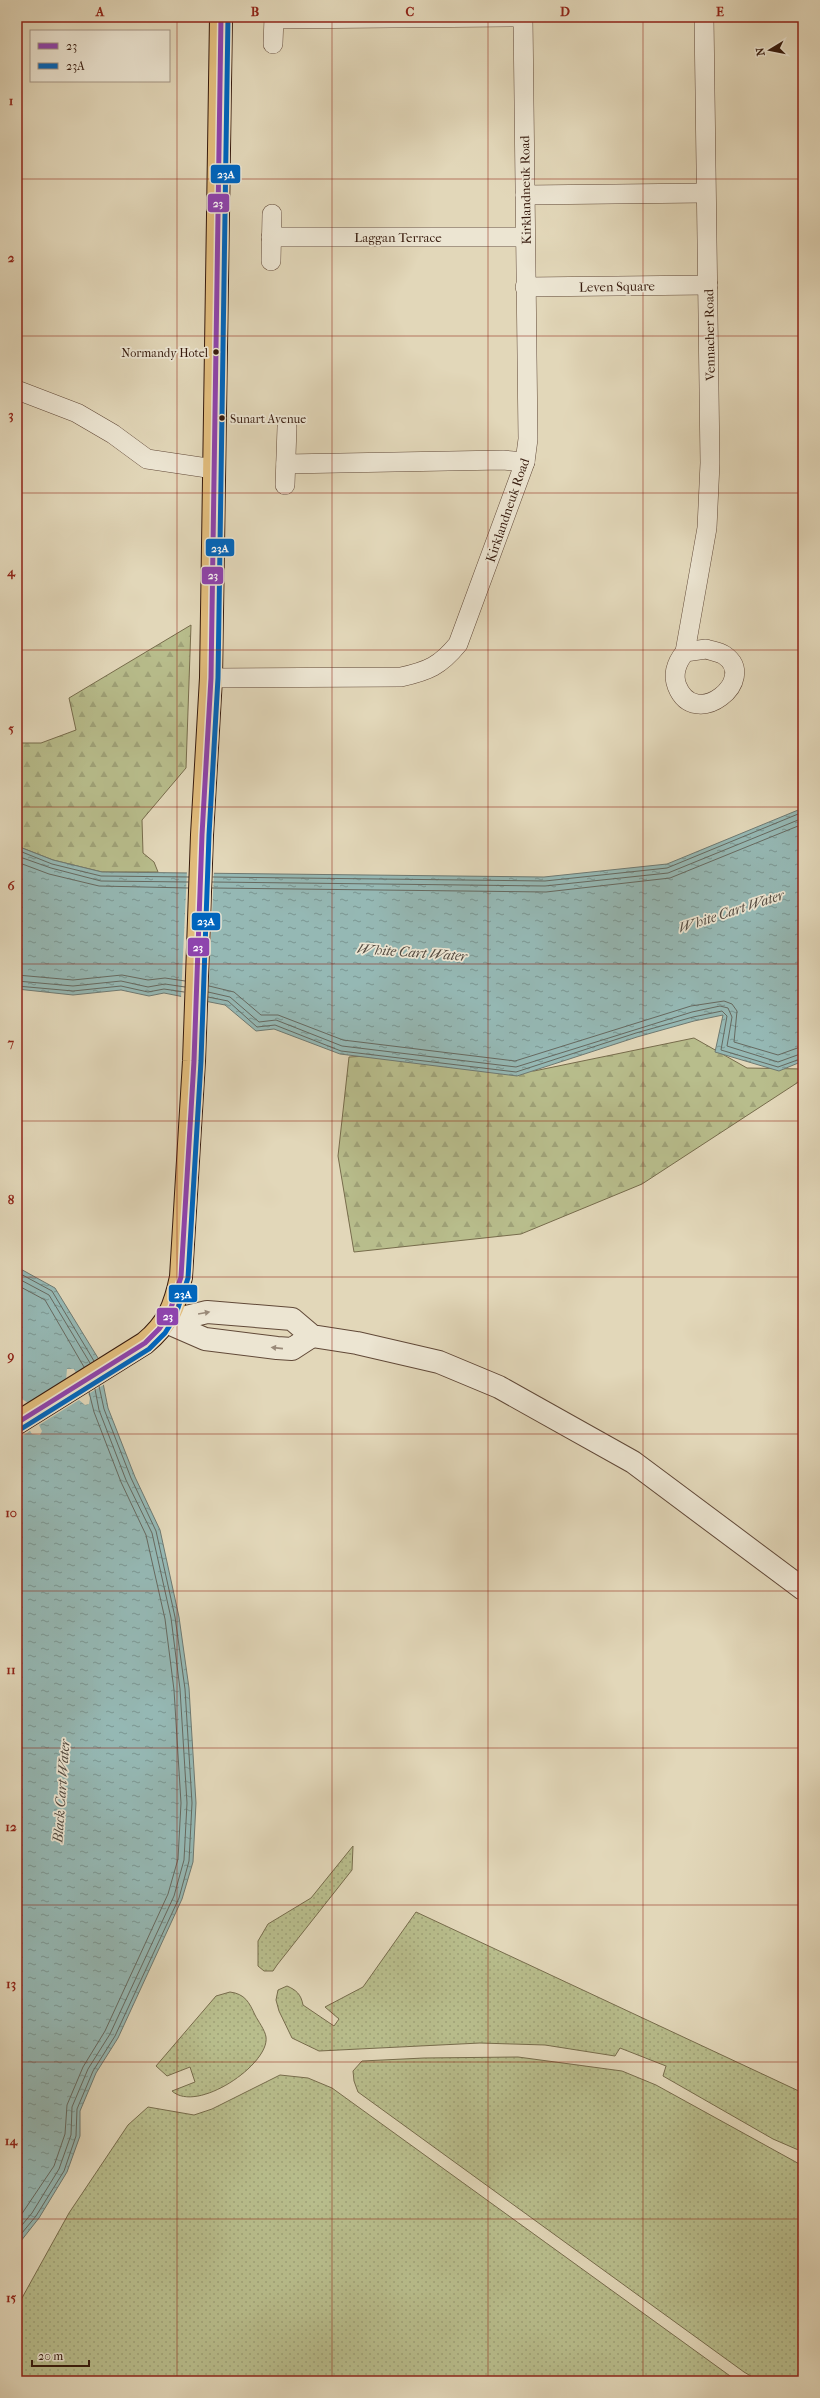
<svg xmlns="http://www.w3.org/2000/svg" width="820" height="2398" font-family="'IM FELL French Canon',serif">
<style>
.grass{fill:url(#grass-dots);stroke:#776c4c}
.forest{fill:url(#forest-firs);stroke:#776c4c}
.water{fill:url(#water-ripples);stroke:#6f7971}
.pier{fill:#e2d7b9}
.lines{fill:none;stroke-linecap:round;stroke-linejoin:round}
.shore{stroke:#666960;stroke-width:1}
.minor-casing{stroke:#614938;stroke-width:20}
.tertiary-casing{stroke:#614938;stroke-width:24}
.primary-casing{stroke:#361a0d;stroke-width:24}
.minor{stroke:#ece5d2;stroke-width:19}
.tertiary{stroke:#ece5d2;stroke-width:22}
.primary{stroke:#e1bc7c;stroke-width:22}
.bus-1-casing{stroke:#ece5d2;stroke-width:8}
.bus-2-casing{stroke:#ece5d2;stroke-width:8}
.bus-1{stroke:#8e44ad;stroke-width:5}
.bus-2{stroke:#0065bd;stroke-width:5}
.oneway{fill:#9a8a79}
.grid{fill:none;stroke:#8f2418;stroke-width:1;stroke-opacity:0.55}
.bus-dot{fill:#361a0d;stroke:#ece5d2;stroke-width:1.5}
.labels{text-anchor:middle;stroke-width:3.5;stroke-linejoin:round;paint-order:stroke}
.bus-label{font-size:12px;fill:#361a0d;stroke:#ece5d2;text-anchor:end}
.street-label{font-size:13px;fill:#361a0d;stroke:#ece5d2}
.water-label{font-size:14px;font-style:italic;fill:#52493f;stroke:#ece5d2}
.line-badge{stroke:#ece5d2;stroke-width:1.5}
.badge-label{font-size:11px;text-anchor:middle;font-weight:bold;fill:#fff}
.neatline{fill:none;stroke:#8f2418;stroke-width:1.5}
.grid-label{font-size:13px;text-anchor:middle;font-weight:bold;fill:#8f2418}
</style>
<defs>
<pattern id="grass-dots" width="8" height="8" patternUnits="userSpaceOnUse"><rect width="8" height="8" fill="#b8bd8c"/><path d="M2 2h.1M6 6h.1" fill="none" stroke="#9fa278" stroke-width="1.8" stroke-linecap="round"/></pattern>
<pattern id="forest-firs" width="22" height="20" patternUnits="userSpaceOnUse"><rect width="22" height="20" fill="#b8bd8c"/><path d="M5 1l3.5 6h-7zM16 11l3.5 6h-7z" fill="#9fa278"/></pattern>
<pattern id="water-ripples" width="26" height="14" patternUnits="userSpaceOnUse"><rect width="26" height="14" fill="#95b8b4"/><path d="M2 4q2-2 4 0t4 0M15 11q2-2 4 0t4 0" fill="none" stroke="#7a9591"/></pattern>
</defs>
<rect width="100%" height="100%" fill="#e2d7b9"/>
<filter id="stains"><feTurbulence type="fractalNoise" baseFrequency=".005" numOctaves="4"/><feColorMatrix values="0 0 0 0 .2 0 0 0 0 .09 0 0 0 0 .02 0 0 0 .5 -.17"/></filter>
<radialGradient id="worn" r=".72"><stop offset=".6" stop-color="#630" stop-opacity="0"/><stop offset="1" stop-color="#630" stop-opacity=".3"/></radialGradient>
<g class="grass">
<path d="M353,1846l-1,24 -75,95 -4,6h-9l-6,-5v-25l10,-17 43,-26z"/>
<path d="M416,1912l387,181v59l-30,-13 -110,-63 3,-10 -46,-18 -5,8 -70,-11 -65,-2 -161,8 -27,-13 -13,-27 -3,-11 2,-10 9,-4c9,4 14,8 16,19l31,21 5,-7 -14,-12 38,-20z"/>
<path d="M230,1992c15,2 19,10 25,23 3,6 10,15 11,22 4,27 -69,77 -94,54l23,-9 -5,-15 -23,9 -11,-10 60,-70z"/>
<path d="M518,2057l104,14 34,14 147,81v215h-44l-15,-9 -386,-280 -4,-11 -1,-10 9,-10 62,-3z"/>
<path d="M280,2075l28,3 24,10 405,293h-720v-74l52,-94 59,-88 20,-18 46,8 18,-6z"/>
</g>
<g class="forest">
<path d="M191,625l-5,143 -44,52 1,33 11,9 4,10h-56l-49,-12 -36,-14v-103h24l35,-13 -7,-32z"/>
<path d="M694,1038l53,30 56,1v10l-161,105 -121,50 -167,18 -16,-96 11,-99 37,-2 148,16z"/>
</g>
<g class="water">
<path d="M803,808v253l-24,10 -64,-19 8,-37 -29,6 -57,16 -120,39 -177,-22 -66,-25 -18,2 -31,-26 -61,-12 -15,3 -28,-6 -48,5 -56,-6v-143l36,14 49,12 442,5 123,-13z"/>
<path d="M17,1267l38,21 43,70 10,50 27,69 25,53 19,87 10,71 7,115 -3,59 -11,37 -64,139 -22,35 -16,38v25l-13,36 -28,46 -22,28z"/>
</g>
<g class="pier">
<path d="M187,871h27l-6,132 -27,-5z"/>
<path d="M99,1357l6,27 -17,10 2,3 -1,7 -4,1 -6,-5 -40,25 3,6 -2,4 -8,-1 -2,-3 -13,8v-40h5l6,4 38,-23 1,-11h7l2,4z"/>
</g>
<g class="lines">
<g class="shore">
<path d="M17,850l35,14 49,12 88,1"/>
<path d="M17,856l34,12 50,13 87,1"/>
<path d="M17,862l32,12 50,12 89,2"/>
<path d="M213,877l332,4 122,-13 136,-56"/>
<path d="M212,882l333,4 123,-13 135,-55"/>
<path d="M212,888l334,4 124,-14 133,-54"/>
<path d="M17,975l56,5 49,-5 26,5 17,-2 20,3"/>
<path d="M17,981l56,5 48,-5 27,6 17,-3 20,3"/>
<path d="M17,986l56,5 48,-5 27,6 16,-3 20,3"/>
<path d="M209,986l25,6 27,23h17l65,25 172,21 176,-55 33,-5 8,3 5,7 -3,31 44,13 25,-9"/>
<path d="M208,992l22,5 29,25 17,-2 66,26 174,21 176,-55 28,-6 8,2 4,9 -5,29 51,16 25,-9"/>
<path d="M208,997l20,4 29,26 18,-2 66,26 175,21 120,-39 57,-16 29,-6 5,5 -6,34 57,17 25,-9"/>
<path d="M17,1272l35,19 42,70"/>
<path d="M17,1278l32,17 41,68"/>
<path d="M17,1285l28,15 39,67"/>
<path d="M17,2221l37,-55 11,-32 2,-29 16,-38 22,-36 63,-137 10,-35 3,-56 -7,-113 -9,-71 -19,-84 -25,-53 -27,-70 -5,-20"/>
<path d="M17,2231l15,-18 27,-44 12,-34 1,-28 16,-38 22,-35 64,-138 10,-36 3,-57 -7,-114 -9,-71 -19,-85 -26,-53 -27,-70 -4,-21"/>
<path d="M17,2239l19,-23 28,-45 12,-35 1,-27 16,-38 22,-35 64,-138 10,-37 3,-58 -7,-114 -10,-72 -19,-86 -25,-53 -27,-69 -5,-23"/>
</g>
<g class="minor-casing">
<g id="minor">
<path d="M274,19l249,-2"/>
<path d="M273,44l1,-27"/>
<path d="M525,195l180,-2"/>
<path d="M271,237h254"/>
<path d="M271,261l1,-47"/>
<path d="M525,287l183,-2"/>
<path d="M17,390l60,23 36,21 34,25 67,10"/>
<path d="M286,464l217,-4 22,2"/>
<path d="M285,485l2,-58"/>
<path d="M706,649c6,2 13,3 18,6 36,24 -29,77 -47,31 -5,-13 0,-24 8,-34z"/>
<path d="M685,652l22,-124 3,-65 -6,-446"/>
<path d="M211,678l190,-1c27,-6 39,-11 57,-33l67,-182 3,-23 -5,-422"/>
</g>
</g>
<g class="tertiary-casing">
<g id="tertiary">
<path d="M166,1322l41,-10 85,7 20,17 45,7 82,19 60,25 134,75 170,127"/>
<path d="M166,1322l39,17 72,9 15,1 20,-13"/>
</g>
</g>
<g class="primary-casing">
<path id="primary" d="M17,1423l128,-80c23,-19 30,-37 36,-66l13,-216 8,-226 9,-157 10,-661"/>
</g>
<use href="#minor" class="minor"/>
<use href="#tertiary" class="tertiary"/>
<use href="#primary" class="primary"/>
<g class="bus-1-casing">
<path id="bus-1" d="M17,1423l128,-80 14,-14 10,-15 12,-37 13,-216 8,-226 9,-157 10,-661"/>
</g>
<g class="bus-2-casing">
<path id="bus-2" d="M21,1429l128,-80 16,-16 10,-16 13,-39 13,-217 8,-226 9,-157 10,-661"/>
</g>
<use href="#bus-1" class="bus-1"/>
<use href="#bus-2" class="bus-2"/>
</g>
<defs><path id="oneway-solid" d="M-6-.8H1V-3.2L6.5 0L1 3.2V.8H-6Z"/></defs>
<g class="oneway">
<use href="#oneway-solid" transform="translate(204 1313) rotate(-10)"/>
<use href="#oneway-solid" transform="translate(277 1348) rotate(-174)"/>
</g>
<path class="grid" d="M177,17v2364M332,17v2364M488,17v2364M643,17v2364M17,179h786M17,336h786M17,493h786M17,650h786M17,807h786M17,964h786M17,1121h786M17,1277h786M17,1434h786M17,1591h786M17,1748h786M17,1905h786M17,2062h786M17,2219h786"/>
<g class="bus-dot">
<circle cx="216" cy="352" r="3.5"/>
<circle cx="222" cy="418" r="3.5"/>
</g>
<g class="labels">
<g class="bus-label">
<text x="208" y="357">Normandy Hotel</text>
<text x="230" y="423" text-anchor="start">Sunart Avenue</text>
</g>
<g class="street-label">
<text transform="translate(525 190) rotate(-91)" y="5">Kirklandneuk Road</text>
<text x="398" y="242">Laggan Terrace</text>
<text transform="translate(617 286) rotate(-1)" y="5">Leven Square</text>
<text transform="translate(709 335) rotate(-91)" y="5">Vennacher Road</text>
<text transform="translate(507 510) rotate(-71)" y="5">Kirklandneuk Road</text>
</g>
<g class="water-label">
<text transform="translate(731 911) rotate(-18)" y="5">White Cart Water</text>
<text transform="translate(412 952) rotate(4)" y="5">White Cart Water</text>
<text transform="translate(61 1791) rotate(-86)" y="5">Black Cart Water</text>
</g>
</g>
<g class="line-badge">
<rect x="210" y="164" width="31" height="20" rx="4" fill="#0065bd"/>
<rect x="207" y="193" width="23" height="20" rx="4" fill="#8e44ad"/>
<rect x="205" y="538" width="30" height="19" rx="4" fill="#0065bd"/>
<rect x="201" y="566" width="23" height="19" rx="4" fill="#8e44ad"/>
<rect x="191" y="912" width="30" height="19" rx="4" fill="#0065bd"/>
<rect x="187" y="937" width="23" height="20" rx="4" fill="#8e44ad"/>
<rect x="168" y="1284" width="30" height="19" rx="4" fill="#0065bd"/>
<rect x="156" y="1307" width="23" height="19" rx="4" fill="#8e44ad"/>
</g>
<g class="badge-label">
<text x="226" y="178">23A</text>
<text x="218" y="207">23</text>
<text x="220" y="552">23A</text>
<text x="213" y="579">23</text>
<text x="206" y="925">23A</text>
<text x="198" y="951">23</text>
<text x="183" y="1298">23A</text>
<text x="168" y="1320">23</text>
</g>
<rect width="820" height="2398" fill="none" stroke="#e2d7b9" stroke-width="44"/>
<rect x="30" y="30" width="140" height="52" fill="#ece5d2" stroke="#a39483"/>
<rect x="38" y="43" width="20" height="6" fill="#8e44ad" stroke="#a39483"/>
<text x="66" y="50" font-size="12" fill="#361a0d">23</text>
<rect x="38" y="63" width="20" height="6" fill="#0065bd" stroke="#a39483"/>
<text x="66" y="70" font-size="12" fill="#361a0d">23A</text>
<g transform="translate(770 50) rotate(260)" stroke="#ece5d2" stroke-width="3" paint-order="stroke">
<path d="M0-3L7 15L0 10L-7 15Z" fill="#361a0d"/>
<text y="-6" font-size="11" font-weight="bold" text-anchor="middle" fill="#361a0d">N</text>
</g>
<path d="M32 2360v6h57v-6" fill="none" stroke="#361a0d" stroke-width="2"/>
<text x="38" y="2360" font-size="12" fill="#361a0d" stroke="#ece5d2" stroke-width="3" paint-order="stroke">20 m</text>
<rect x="22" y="22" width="776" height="2354" class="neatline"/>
<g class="grid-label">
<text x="100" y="16">A</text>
<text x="255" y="16">B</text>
<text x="410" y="16">C</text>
<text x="565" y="16">D</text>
<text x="720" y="16">E</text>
<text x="11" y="105">1</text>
<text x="11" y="262">2</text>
<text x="11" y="419">3</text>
<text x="11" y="576">4</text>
<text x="11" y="733">5</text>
<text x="11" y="890">6</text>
<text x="11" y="1047">7</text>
<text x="11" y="1204">8</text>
<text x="11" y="1360">9</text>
<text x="11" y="1517">10</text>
<text x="11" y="1674">11</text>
<text x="11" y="1831">12</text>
<text x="11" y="1988">13</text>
<text x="11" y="2145">14</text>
<text x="11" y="2302">15</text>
</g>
<rect width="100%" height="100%" filter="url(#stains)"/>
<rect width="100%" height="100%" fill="url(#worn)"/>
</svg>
